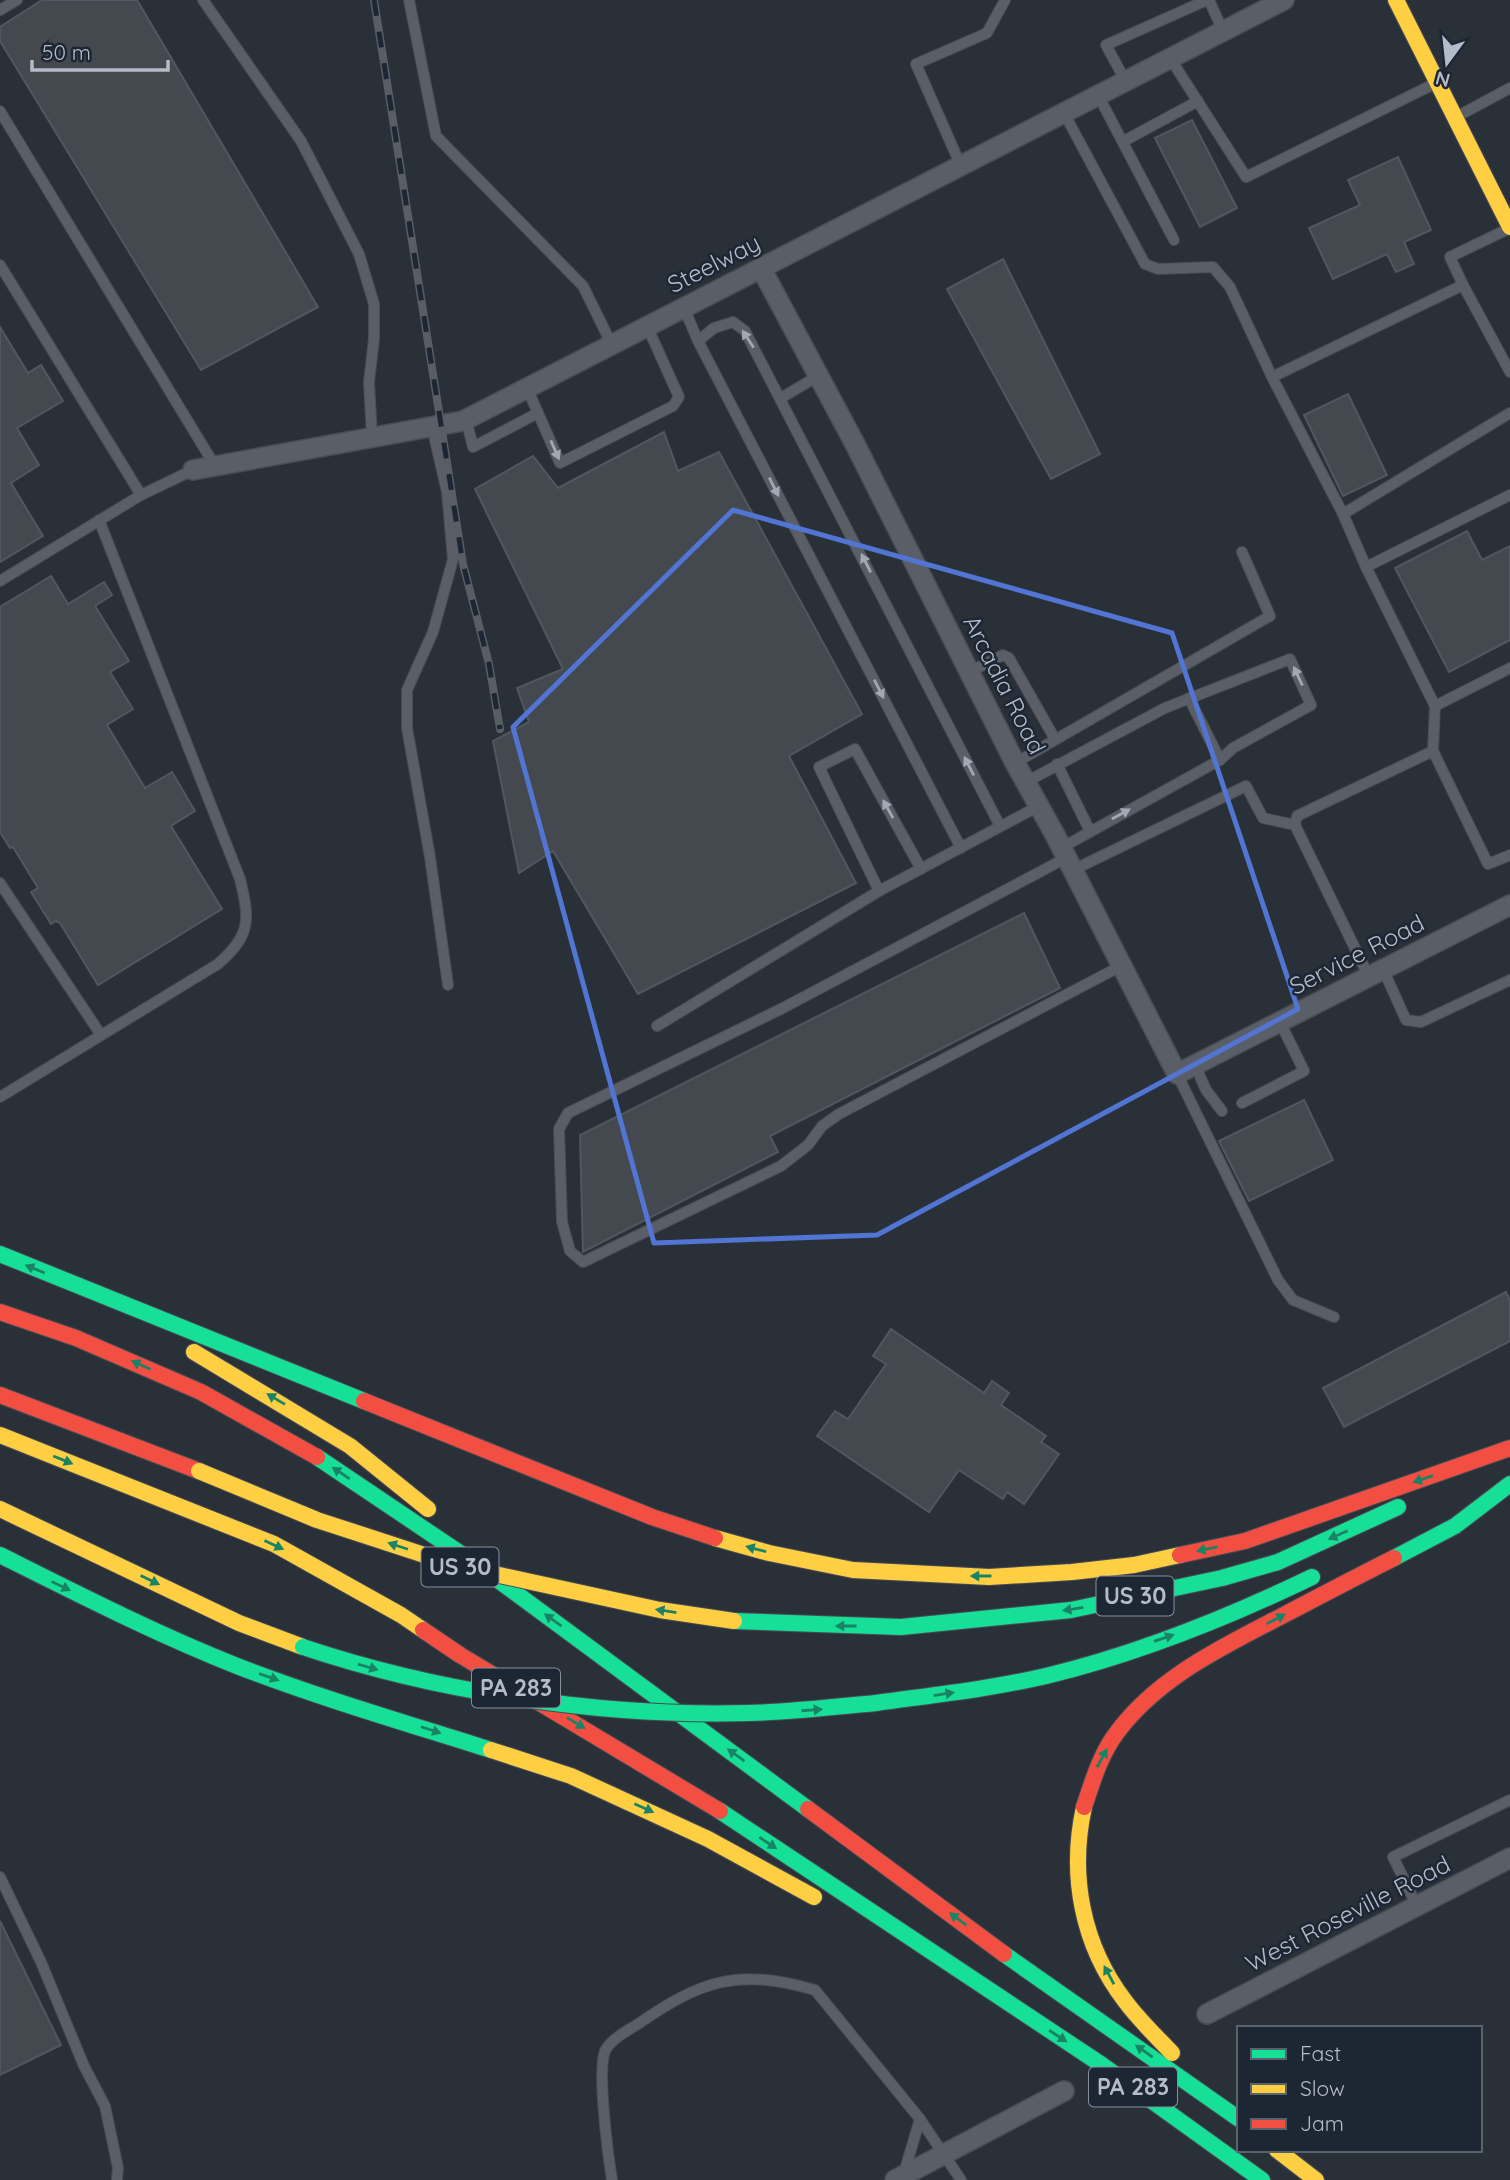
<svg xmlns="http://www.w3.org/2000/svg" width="1510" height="2180" font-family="Quicksand,sans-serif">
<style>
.building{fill:#444950;stroke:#52575f;stroke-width:2}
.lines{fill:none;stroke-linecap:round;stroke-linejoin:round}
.lane-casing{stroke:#484c53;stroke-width:12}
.street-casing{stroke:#484c53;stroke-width:22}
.fast-casing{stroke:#484c55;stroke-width:18}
.slow-casing{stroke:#484c55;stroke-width:18}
.jam-casing{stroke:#484c55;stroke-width:18}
.lane{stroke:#5a5e66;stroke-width:10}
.street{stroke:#5a5e66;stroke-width:19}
.fast{stroke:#16e098;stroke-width:16}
.slow{stroke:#ffcf43;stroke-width:16}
.jam{stroke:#f24e42;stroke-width:16}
.rail-casing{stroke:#595d64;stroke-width:8}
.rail{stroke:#1d2633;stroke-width:5;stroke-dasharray:16;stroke-linecap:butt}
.fast-bridge-casing{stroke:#474c53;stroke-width:18;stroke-linecap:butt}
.slow-bridge-casing{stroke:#474c53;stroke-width:18;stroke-linecap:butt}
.fast-bridge{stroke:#16e098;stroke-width:16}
.slow-bridge{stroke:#ffcf43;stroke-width:16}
.oneway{fill:#a2a9b5}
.oneway2{fill:#1a8366}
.marked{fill:none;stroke:#5274d3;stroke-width:5;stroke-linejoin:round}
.labels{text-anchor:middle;stroke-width:5;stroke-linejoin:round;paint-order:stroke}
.shield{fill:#1d2633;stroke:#878f9c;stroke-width:2}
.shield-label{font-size:23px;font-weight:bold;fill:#b4bcc9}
.street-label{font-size:24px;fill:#b4bcc9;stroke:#1d2633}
</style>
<rect width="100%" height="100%" fill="#2a3038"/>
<g class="building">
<path d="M42,0h95l181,307 -117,63 -201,-329v-14z"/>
<path d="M1192,120l45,88 -37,19 -45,-89z"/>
<path d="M1398,157l33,73 -27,12 10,22 -18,8 -9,-18 -54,25 -24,-51 51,-23 -12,-25z"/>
<path d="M1003,259l97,195 -49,25 -104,-190z"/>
<path d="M0,327l28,46 13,-8 22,36 -46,27 22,37 -28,18 32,53 -43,26z"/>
<path d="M1348,394l39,81 -44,21 -39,-81z"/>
<path d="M664,432l14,39 41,-19 143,262 -73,42 67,127 -218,111 -85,-143 -34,22 -26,-132 36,-19 -12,-34 46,-19 -88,-180 58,-33 25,32z"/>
<path d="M1467,531l15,29 28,-14v94l-61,32 -54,-104z"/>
<path d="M51,576l17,28 36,-22 8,13 -17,11 34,55 -19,11 23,37 -26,16 38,63 27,-16 23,39 -24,15 51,83 -124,76 -38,-62 -4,-2 -5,3 -20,-32 7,-4 -25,-41 -3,1 -10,-16v-225z"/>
<path d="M1024,913l36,75 -290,148 8,16 -195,100 -3,-117z"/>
<path d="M1304,1100l29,60 -84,41 -30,-60z"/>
<path d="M1506,1292l4,9v40l-166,86 -21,-39z"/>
<path d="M891,1329l93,64 8,-12 17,12 -8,12 45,31 -5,6 18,12 -35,50 -17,-12 -4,7 -44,-29 -30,42 -112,-76 18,-25 13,8 38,-55 -13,-8z"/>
<path d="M0,1921l61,124 -61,30z"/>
</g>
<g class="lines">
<g class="lane-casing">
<g id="lane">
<path d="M203,0l98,141 58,113 15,50v35l-5,43 3,55"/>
<path d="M409,0l27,136 147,150 29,59"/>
<path d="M1209,0l14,31"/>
<path d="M0,10l17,-10"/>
<path d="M1170,58l76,119 188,-93"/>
<path d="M1125,80l-19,-35 101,-45"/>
<path d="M1098,95l76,145"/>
<path d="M0,111l215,355"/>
<path d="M1064,113l81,151 13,5 55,-2 17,20 42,90"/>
<path d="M1458,116l52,-28"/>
<path d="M1124,141l74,-40"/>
<path d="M961,166l-45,-102 71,-31 18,-33"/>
<path d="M0,265l141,230"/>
<path d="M1463,285l-13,-28 56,-27"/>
<path d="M684,308l14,33"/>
<path d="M1510,372l-47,-87 -191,92 71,137 167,-101"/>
<path d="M527,388l33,75 113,-57 6,-9 -32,-71"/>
<path d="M781,398l37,-22"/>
<path d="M466,419l7,28 65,-34"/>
<path d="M432,427l15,65 6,67 -20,73 -26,58v38l23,129 18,128"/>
<path d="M1343,514l23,53"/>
<path d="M0,581l141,-86 52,-25"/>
<path d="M1510,668l-75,38 -2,45 55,113 22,-9"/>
<path d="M969,672l34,-17 6,3 46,81"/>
<path d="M1189,698l31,62"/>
<path d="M1435,706l-69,-139 144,-72"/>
<path d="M1015,763l255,-147 -28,-64"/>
<path d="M1057,764l33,67"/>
<path d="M1026,782l139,-74 125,-49 21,46 -78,43 -13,12 -159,88"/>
<path d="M961,848l-263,-507 16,-13 19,-6 12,9 255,495"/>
<path d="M1066,858l-285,151 -213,104 -9,16 3,93 8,29 13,11 198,-96 27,-21 14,-19 17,-12 282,-148"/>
<path d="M1073,870l173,-84 17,32 32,7"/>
<path d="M0,883l101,152"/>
<path d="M879,891l-60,-124 36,-18 66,120"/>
<path d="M1383,969l23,51 15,2 89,-42"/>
<path d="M1369,977l-74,-152 2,-9 136,-65"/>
<path d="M657,1026l222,-135 160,-85"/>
<path d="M1195,1065l11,25 16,21"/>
<path d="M1177,1074l101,206 15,20 41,17"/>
<path d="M0,1097l218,-133c33,-29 32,-44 22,-85l-141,-359"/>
<path d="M1242,1103l62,-32 -24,-49"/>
<path d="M0,1877l41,85 43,104 21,40 13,62 -1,12"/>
<path d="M1417,1906l-24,-49 117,-57"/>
<path d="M904,2173l16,-54 41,61"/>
<path d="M612,2180c-4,-25 -15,-109 -7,-129 6,-12 22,-20 33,-27 64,-44 99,-56 177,-34l105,129"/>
</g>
</g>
<g class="street-casing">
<g id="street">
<path d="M761,268l95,178 159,317 39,70 123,241 333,-169"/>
<path d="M193,470l270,-49 821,-421"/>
<path d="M1207,2014l303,-156"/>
<path d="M895,2180l169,-89"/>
</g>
</g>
<g class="fast-casing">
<g id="fast">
<path d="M0,1254l364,147"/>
<path d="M317,1457l162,109 329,243"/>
<path d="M0,1555c78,39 156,79 237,111 83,32 169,57 254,84"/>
<path d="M1394,1558l61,-32 55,-42"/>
<path d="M734,1621l167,6 170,-17 151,-32 56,-16 120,-55"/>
<path d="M876,1703c57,-8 114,-14 170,-27 91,-22 181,-58 266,-99"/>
<path d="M720,1811l382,254 160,115"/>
<path d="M1004,1954l235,165"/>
</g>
</g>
<g class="slow-casing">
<g id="slow">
<path d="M1396,0l114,227"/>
<path d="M194,1352l156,94 78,63"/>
<path d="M0,1435l274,109 127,71 22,15"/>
<path d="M0,1509l239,114 64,24"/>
<path d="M715,1538l54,15 84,17 136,7 83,-5 62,-7 46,-10"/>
<path d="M491,1750l80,26 137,63 106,58"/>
<path d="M1084,1807c-15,68 -2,138 41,194 14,19 31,35 47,52"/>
<path d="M1277,2150l39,30"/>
</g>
</g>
<g class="jam-casing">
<g id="jam">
<path d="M0,1312l76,26 125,54 116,65"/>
<path d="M0,1395l199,76"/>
<path d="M364,1401l288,116 63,21"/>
<path d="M1180,1555l65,-14 265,-93"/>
<path d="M423,1630l37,25 260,156"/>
<path d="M1084,1807c8,-24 15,-48 29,-69 40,-58 107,-90 167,-121 38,-20 76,-40 114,-59"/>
<path d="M808,1809l196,145"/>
</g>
</g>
<use href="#lane" class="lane"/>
<use href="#street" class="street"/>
<use href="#fast" class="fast"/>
<use href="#slow" class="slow"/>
<use href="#jam" class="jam"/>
<g class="rail-casing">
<path id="rail" d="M374,0l89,564 26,100 11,65"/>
</g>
<use href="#rail" class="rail"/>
<g class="fast-bridge-casing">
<path id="fast-bridge" d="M303,1647c137,46 301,70 446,66 42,-1 85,-6 127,-10"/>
</g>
<g class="slow-bridge-casing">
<path id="slow-bridge" d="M199,1471l118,49 141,46 202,44 74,11"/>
</g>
<use href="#fast-bridge" class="fast-bridge"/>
<use href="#slow-bridge" class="slow-bridge"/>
</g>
<defs><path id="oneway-solid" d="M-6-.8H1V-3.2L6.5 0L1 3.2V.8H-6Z" transform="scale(1.75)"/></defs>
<g class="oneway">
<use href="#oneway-solid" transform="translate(748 339) rotate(-123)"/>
<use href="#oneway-solid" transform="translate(555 450) rotate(66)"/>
<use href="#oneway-solid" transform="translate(774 487) rotate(63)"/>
<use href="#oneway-solid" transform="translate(866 563) rotate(-117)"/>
<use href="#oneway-solid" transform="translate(1298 676) rotate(-115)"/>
<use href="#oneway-solid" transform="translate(879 689) rotate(63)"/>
<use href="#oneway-solid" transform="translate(969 766) rotate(-117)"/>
<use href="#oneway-solid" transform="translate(888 809) rotate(-119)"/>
<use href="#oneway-solid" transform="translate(1121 814) rotate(-29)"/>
</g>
<g class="oneway2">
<use href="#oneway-solid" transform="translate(35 1269) rotate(-158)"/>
<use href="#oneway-solid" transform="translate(141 1365) rotate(-156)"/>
<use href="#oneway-solid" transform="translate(276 1399) rotate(-149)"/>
<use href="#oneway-solid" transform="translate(63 1460) rotate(22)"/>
<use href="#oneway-solid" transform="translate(341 1473) rotate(-146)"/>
<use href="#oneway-solid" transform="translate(1423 1479) rotate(161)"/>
<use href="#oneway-solid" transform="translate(1338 1535) rotate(156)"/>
<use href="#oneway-solid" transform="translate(274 1545) rotate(25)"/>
<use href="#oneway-solid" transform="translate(398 1546) rotate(-162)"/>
<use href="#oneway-solid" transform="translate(756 1549) rotate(-165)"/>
<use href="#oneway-solid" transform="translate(1207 1549) rotate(168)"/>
<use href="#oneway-solid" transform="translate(981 1576) rotate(-180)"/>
<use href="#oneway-solid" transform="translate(150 1580) rotate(26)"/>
<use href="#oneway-solid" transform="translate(61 1586) rotate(26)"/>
<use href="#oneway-solid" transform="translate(1073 1609) rotate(171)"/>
<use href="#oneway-solid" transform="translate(666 1611) rotate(-171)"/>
<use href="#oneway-solid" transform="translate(1276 1619) rotate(-27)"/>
<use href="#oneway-solid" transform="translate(553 1620) rotate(-144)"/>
<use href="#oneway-solid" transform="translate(846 1626) rotate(-180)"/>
<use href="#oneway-solid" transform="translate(1164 1638) rotate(-19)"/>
<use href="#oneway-solid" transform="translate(368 1667) rotate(16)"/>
<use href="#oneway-solid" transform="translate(269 1677) rotate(19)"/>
<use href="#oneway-solid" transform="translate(944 1694) rotate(-9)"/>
<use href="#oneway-solid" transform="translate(812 1710) rotate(-4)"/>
<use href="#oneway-solid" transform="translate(576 1723) rotate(31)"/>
<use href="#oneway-solid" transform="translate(431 1730) rotate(18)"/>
<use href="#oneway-solid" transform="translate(736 1755) rotate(-144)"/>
<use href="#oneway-solid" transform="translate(1102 1758) rotate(-62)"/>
<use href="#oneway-solid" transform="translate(644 1808) rotate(24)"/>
<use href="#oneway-solid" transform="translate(768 1843) rotate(34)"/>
<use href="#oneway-solid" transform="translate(958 1919) rotate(-143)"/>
<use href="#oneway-solid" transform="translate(1109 1975) rotate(-118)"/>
<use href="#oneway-solid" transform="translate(1058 2036) rotate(33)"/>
<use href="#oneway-solid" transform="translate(1144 2051) rotate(-145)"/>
</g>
<path class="marked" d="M733,510l439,123 126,376 -421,226 -223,8 -141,-516z"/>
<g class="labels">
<g class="shield">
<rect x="421.5" y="1547.5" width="77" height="39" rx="5"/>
<rect x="1096.5" y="1576.5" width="77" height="39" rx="5"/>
<rect x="472" y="1668.5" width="88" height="39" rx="5"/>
<rect x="1089" y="2067.5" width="88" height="39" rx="5"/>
</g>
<g class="shield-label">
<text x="460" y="1575">US 30</text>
<text x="1135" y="1604">US 30</text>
<text x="516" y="1696">PA 283</text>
<text x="1133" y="2095">PA 283</text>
</g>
<g class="street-label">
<text transform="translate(714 264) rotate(-27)" y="8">Steelway</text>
<text transform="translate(1004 685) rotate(63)" y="8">Arcadia Road</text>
<text transform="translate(1357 955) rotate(-27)" y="8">Service Road</text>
<text transform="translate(1348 1914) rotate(-27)" y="8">West Roseville Road</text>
</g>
</g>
<rect x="1237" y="2026" width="245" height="126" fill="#1d2633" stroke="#59626f" stroke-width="2"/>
<rect x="1251" y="2049" width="35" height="10" fill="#16e098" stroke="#59626f" stroke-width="2"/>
<text x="1300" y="2061" font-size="21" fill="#b4bcc9">Fast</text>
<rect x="1251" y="2084" width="35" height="10" fill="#ffcf43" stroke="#59626f" stroke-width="2"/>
<text x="1300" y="2096" font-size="21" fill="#b4bcc9">Slow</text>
<rect x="1251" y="2119" width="35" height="10" fill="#f24e42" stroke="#59626f" stroke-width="2"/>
<text x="1300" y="2131" font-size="21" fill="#b4bcc9">Jam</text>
<g transform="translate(1447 63) rotate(195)" stroke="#1d2633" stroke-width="5" paint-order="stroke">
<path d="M0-5L12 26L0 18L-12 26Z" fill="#b4bcc9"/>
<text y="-10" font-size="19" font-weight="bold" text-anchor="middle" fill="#b4bcc9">N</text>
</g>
<path d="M32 60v10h136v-10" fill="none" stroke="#b4bcc9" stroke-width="3.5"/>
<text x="42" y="60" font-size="21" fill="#b4bcc9" stroke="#1d2633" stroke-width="5" paint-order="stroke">50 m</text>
</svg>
